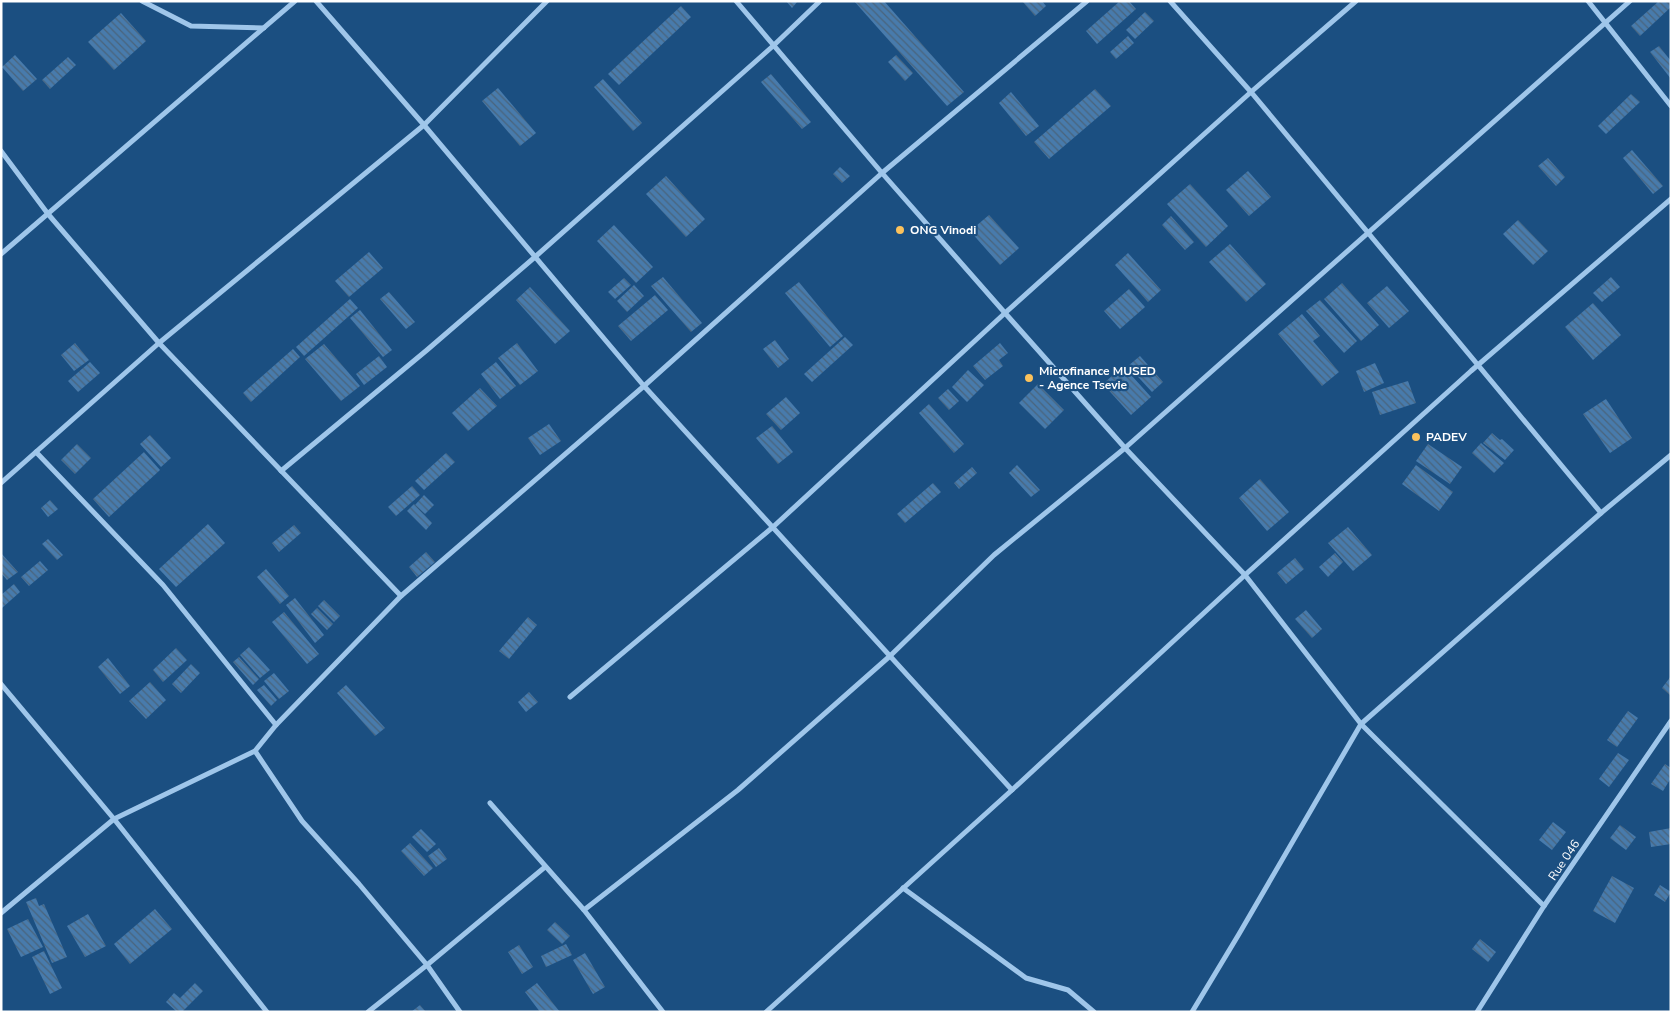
<svg xmlns="http://www.w3.org/2000/svg" width="1672" height="1013" font-family="'Nunito Sans',sans-serif">
<style>
.building{fill:url(#building-back-hatch)}
.lines{fill:none;stroke-linecap:round;stroke-linejoin:round}
.street{stroke:#9fc6ea;stroke-width:5}
.poi-dot{fill:#fbc25c;stroke:#1b4f81;stroke-width:2}
.labels{text-anchor:middle;stroke-width:4.5;stroke-linejoin:round;paint-order:stroke}
.poi-label{font-size:12px;font-weight:bold;fill:#fff;stroke:#1b4f81;text-anchor:start}
.street-label{font-size:12px;fill:#fff;stroke:#1b4f81}
</style>
<defs>
<pattern id="building-back-hatch" width="6" height="6" patternUnits="userSpaceOnUse" patternTransform="scale(1.25)"><rect width="6" height="6" fill="#487bac"/><path d="M-1 5l2 2M0 0l6 6M5-1l2 2" fill="none" stroke="#4a647c"/></pattern>
</defs>
<rect width="100%" height="100%" fill="#1b4f81"/>
<g class="building">
<path d="M786,1h12l-6,7z"/>
<path d="M854,1h30l80,91 -17,14z"/>
<path d="M1022,1h20l4,5 -11,10z"/>
<path d="M1120,1h9l7,8 -39,35 -11,-13z"/>
<path d="M1659,1h12v6l-31,29 -9,-10z"/>
<path d="M681,6l10,11 -72,68 -11,-11z"/>
<path d="M1145,12l9,9 -19,18 -9,-9z"/>
<path d="M121,13l25,28 -32,29 -26,-28z"/>
<path d="M1128,36l6,7 -18,16 -6,-7z"/>
<path d="M1659,46l12,15v18l-21,-27z"/>
<path d="M15,55l22,24 -14,12 -21,-24z"/>
<path d="M896,55l17,18 -8,8 -17,-19z"/>
<path d="M68,57l8,8 -26,24 -8,-9z"/>
<path d="M771,74l40,48 -9,7 -41,-47z"/>
<path d="M603,79l39,44 -9,8 -39,-44z"/>
<path d="M498,88l38,45 -16,13 -38,-45z"/>
<path d="M1095,89l16,17 -62,53 -15,-17z"/>
<path d="M1011,92l28,34 -13,10 -27,-33z"/>
<path d="M1631,94l9,8 -34,32 -8,-8z"/>
<path d="M1632,150l31,36 -10,8 -30,-36z"/>
<path d="M1548,158l17,19 -9,9 -18,-20z"/>
<path d="M840,167l10,9 -8,7 -9,-9z"/>
<path d="M1248,171l23,26 -22,19 -23,-26z"/>
<path d="M666,176l39,43 -19,18 -40,-43z"/>
<path d="M1190,184l38,42 -22,21 -39,-43z"/>
<path d="M989,215l30,33 -19,17 -30,-34z"/>
<path d="M1171,216l23,26 -9,8 -23,-25z"/>
<path d="M1518,220l30,31 -15,14 -30,-31z"/>
<path d="M614,225l39,42 -17,16 -39,-42z"/>
<path d="M1230,244l36,40 -20,18 -37,-40z"/>
<path d="M369,252l14,16 -34,29 -14,-16z"/>
<path d="M1128,253l33,37 -13,12 -33,-37z"/>
<path d="M663,277l39,46 -11,9 -40,-46z"/>
<path d="M1611,277l9,10 -18,15 -9,-9z"/>
<path d="M624,278l7,7 -16,14 -7,-7z"/>
<path d="M799,282l44,54 -13,11 -45,-54z"/>
<path d="M1342,283l37,42 -18,16 -37,-42z"/>
<path d="M634,285l10,11 -17,16 -10,-11z"/>
<path d="M1387,286l22,25 -20,17 -22,-25z"/>
<path d="M530,287l40,44 -15,13 -39,-44z"/>
<path d="M1129,289l16,18 -25,22 -16,-18z"/>
<path d="M389,292l26,30 -9,7 -26,-30z"/>
<path d="M655,295l13,15 -37,31 -13,-15z"/>
<path d="M350,299l8,9 -54,48 -8,-9z"/>
<path d="M1320,300l37,41 -13,12 -38,-42z"/>
<path d="M1593,303l28,32 -28,25 -28,-33z"/>
<path d="M360,310l32,40 -9,7 -33,-39z"/>
<path d="M1302,314l18,22 -7,5 26,31 -17,14 -44,-52z"/>
<path d="M845,337l8,8 -41,37 -8,-8z"/>
<path d="M775,340l14,19 -11,9 -15,-19z"/>
<path d="M75,343l14,17 -15,11 -13,-16z"/>
<path d="M517,343l21,28 -18,14 -22,-27z"/>
<path d="M1000,343l8,10 -9,7 4,6 -18,14 -12,-14z"/>
<path d="M324,344l36,42 -19,15 -36,-42z"/>
<path d="M293,349l7,8 -49,45 -8,-9z"/>
<path d="M379,356l8,11 -23,18 -8,-11z"/>
<path d="M1140,356l23,26 -11,10 -24,-26z"/>
<path d="M90,362l10,11 -22,19 -10,-11z"/>
<path d="M496,362l20,24 -16,13 -19,-25z"/>
<path d="M1375,363l9,20 -20,9 -8,-21z"/>
<path d="M1123,366l28,31 -20,18 -28,-31z"/>
<path d="M968,370l16,15 -17,17 -15,-15z"/>
<path d="M1408,381l8,22 -36,12 -8,-23z"/>
<path d="M1038,384l26,26 -19,19 -26,-26z"/>
<path d="M480,388l17,18 -29,25 -16,-18z"/>
<path d="M948,389l11,12 -10,9 -11,-12z"/>
<path d="M786,397l14,16 -19,17 -15,-16z"/>
<path d="M1606,399l26,39 -22,15 -27,-39z"/>
<path d="M929,404l35,40 -10,9 -35,-40z"/>
<path d="M549,424l12,17 -21,14 -12,-17z"/>
<path d="M772,426l21,26 -15,12 -22,-26z"/>
<path d="M1492,433l8,7 2,-1 12,11 -9,10 -22,-17z"/>
<path d="M150,435l21,23 -10,9 -21,-23z"/>
<path d="M1481,443l23,20 -10,10 -22,-20z"/>
<path d="M77,444l14,14 -16,16 -14,-14z"/>
<path d="M1428,444l34,23 -12,17 -34,-23z"/>
<path d="M144,452l16,18 -51,47 -16,-18z"/>
<path d="M446,453l9,9 -31,28 -9,-9z"/>
<path d="M1017,465l23,25 -9,7 -22,-24z"/>
<path d="M1416,465l37,27 -14,19 -37,-27z"/>
<path d="M972,467l5,6 -18,16 -5,-6z"/>
<path d="M1260,479l29,33 -22,19 -28,-33z"/>
<path d="M933,483l8,9 -36,31 -8,-9z"/>
<path d="M412,486l8,9 -24,21 -8,-9z"/>
<path d="M424,495l10,10 -9,9 -10,-9z"/>
<path d="M50,500l8,9 -10,8 -7,-9z"/>
<path d="M414,504l18,19 -6,7 -19,-19z"/>
<path d="M208,524l17,19 -49,44 -17,-18z"/>
<path d="M294,525l7,8 -22,19 -7,-9z"/>
<path d="M1348,527l24,28 -19,16 -25,-28z"/>
<path d="M48,539l15,16 -6,5 -15,-16z"/>
<path d="M426,552l9,10 -18,15 -8,-10z"/>
<path d="M1,553l17,19 -11,8 -6,-7z"/>
<path d="M1335,553l8,9 -15,15 -9,-10z"/>
<path d="M1295,558l9,11 -18,15 -9,-11z"/>
<path d="M40,561l8,9 -19,16 -8,-9z"/>
<path d="M266,569l23,27 -9,8 -23,-27z"/>
<path d="M14,584l6,8 -18,16 -1,-13z"/>
<path d="M295,598l29,37 -9,8 -29,-38z"/>
<path d="M324,600l16,16 -6,6 -16,-16z"/>
<path d="M317,608l16,16 -6,6 -16,-16z"/>
<path d="M1306,610l16,19 -10,9 -17,-19z"/>
<path d="M284,612l35,42 -12,10 -35,-42z"/>
<path d="M528,617l9,8 -28,34 -10,-8z"/>
<path d="M249,647l21,23 -10,8 -20,-23z"/>
<path d="M176,648l11,12 -24,22 -10,-12z"/>
<path d="M239,657l20,22 -6,6 -20,-23z"/>
<path d="M108,658l22,28 -10,8 -22,-27z"/>
<path d="M191,664l9,9 -19,20 -9,-9z"/>
<path d="M274,673l15,18 -10,8 -15,-18z"/>
<path d="M1671,676v20l-9,-8z"/>
<path d="M150,682l16,18 -20,19 -17,-18z"/>
<path d="M264,685l13,15 -6,6 -14,-16z"/>
<path d="M346,685l39,43 -10,8 -38,-43z"/>
<path d="M529,692l9,10 -12,10 -8,-10z"/>
<path d="M1628,711l10,7 -21,29 -10,-7z"/>
<path d="M1618,753l11,7 -20,27 -10,-8z"/>
<path d="M1665,764l6,4v10l-8,13 -12,-7z"/>
<path d="M1553,822l13,10 -14,18 -13,-10z"/>
<path d="M1620,825l16,12 -10,13 -16,-12z"/>
<path d="M1671,828v16l-20,3 -2,-15z"/>
<path d="M421,829l15,15 -9,8 -15,-15z"/>
<path d="M410,843l23,25 -9,8 -23,-25z"/>
<path d="M439,848l8,11 -11,8 -8,-11z"/>
<path d="M1612,876l22,12 -19,35 -22,-12z"/>
<path d="M1660,885l11,7 -6,10 -11,-7z"/>
<path d="M36,898l3,8 5,-2 23,53 -15,6 -26,-61z"/>
<path d="M155,909l17,20 -42,35 -16,-20z"/>
<path d="M88,914l18,32 -21,11 -18,-31z"/>
<path d="M28,919l15,28 -22,10 -14,-28z"/>
<path d="M555,922l15,14 -8,8 -15,-14z"/>
<path d="M1480,939l16,13 -8,10 -16,-13z"/>
<path d="M566,944l6,11 -26,12 -5,-11z"/>
<path d="M519,945l14,22 -11,7 -14,-22z"/>
<path d="M44,951l18,37 -12,6 -18,-37z"/>
<path d="M585,953l20,34 -12,7 -20,-34z"/>
<path d="M195,983l8,8 -21,21h-5l-11,-10 8,-9 6,5z"/>
<path d="M537,983l23,29h-20l-15,-20z"/>
<path d="M420,1005l6,7h-15z"/>
</g>
<g class="lines">
<g class="street">
<path d="M142,1l49,25 73,2"/>
<path d="M316,1l108,124 220,261 368,404"/>
<path d="M736,1l146,172 123,140 120,135 120,127 116,149 183,182"/>
<path d="M1170,1l81,91 350,421"/>
<path d="M1588,1l83,105"/>
<path d="M1,151l47,63 111,129 242,253"/>
<path d="M1,254l294,-253"/>
<path d="M36,452l127,133 113,140"/>
<path d="M281,471l146,-121 108,-93 238,-211 47,-45"/>
<path d="M1,483l158,-140 265,-218 123,-124"/>
<path d="M1,684l113,135 153,193"/>
<path d="M570,697l203,-170 232,-214 246,-221 105,-91"/>
<path d="M255,751l47,70 57,63 68,81 33,47"/>
<path d="M490,803l94,107 79,102"/>
<path d="M903,888l123,90 42,12 26,22"/>
<path d="M584,910l154,-120 152,-134 104,-101 131,-107 505,-447"/>
<path d="M1,913l113,-94 141,-68 21,-26 125,-129 243,-210 238,-213 205,-172"/>
<path d="M368,1012l59,-47 118,-98"/>
<path d="M766,1012l246,-222 233,-215 226,-204 200,-172"/>
<path d="M1192,1012l47,-78 122,-210 240,-211 70,-58"/>
<path d="M1477,1012l67,-106 127,-185"/>
</g>
</g>
<g class="poi-dot">
<circle cx="900" cy="230" r="5"/>
<circle cx="1029" cy="378" r="5"/>
<circle cx="1416" cy="437" r="5"/>
</g>
<g class="labels">
<g class="poi-label">
<text x="910" y="234">ONG Vinodi</text>
<text x="1039" y="375">Microfinance MUSED<tspan x="1039" dy="14">- Agence Tsevie</tspan></text>
<text x="1426" y="441">PADEV</text>
</g>
<g class="street-label">
<text transform="translate(1564 860) rotate(-56)" y="4">Rue 046</text>
</g>
</g>
<rect width="1672" height="1013" fill="none" stroke="#ffffff" stroke-width="5"/>
</svg>
